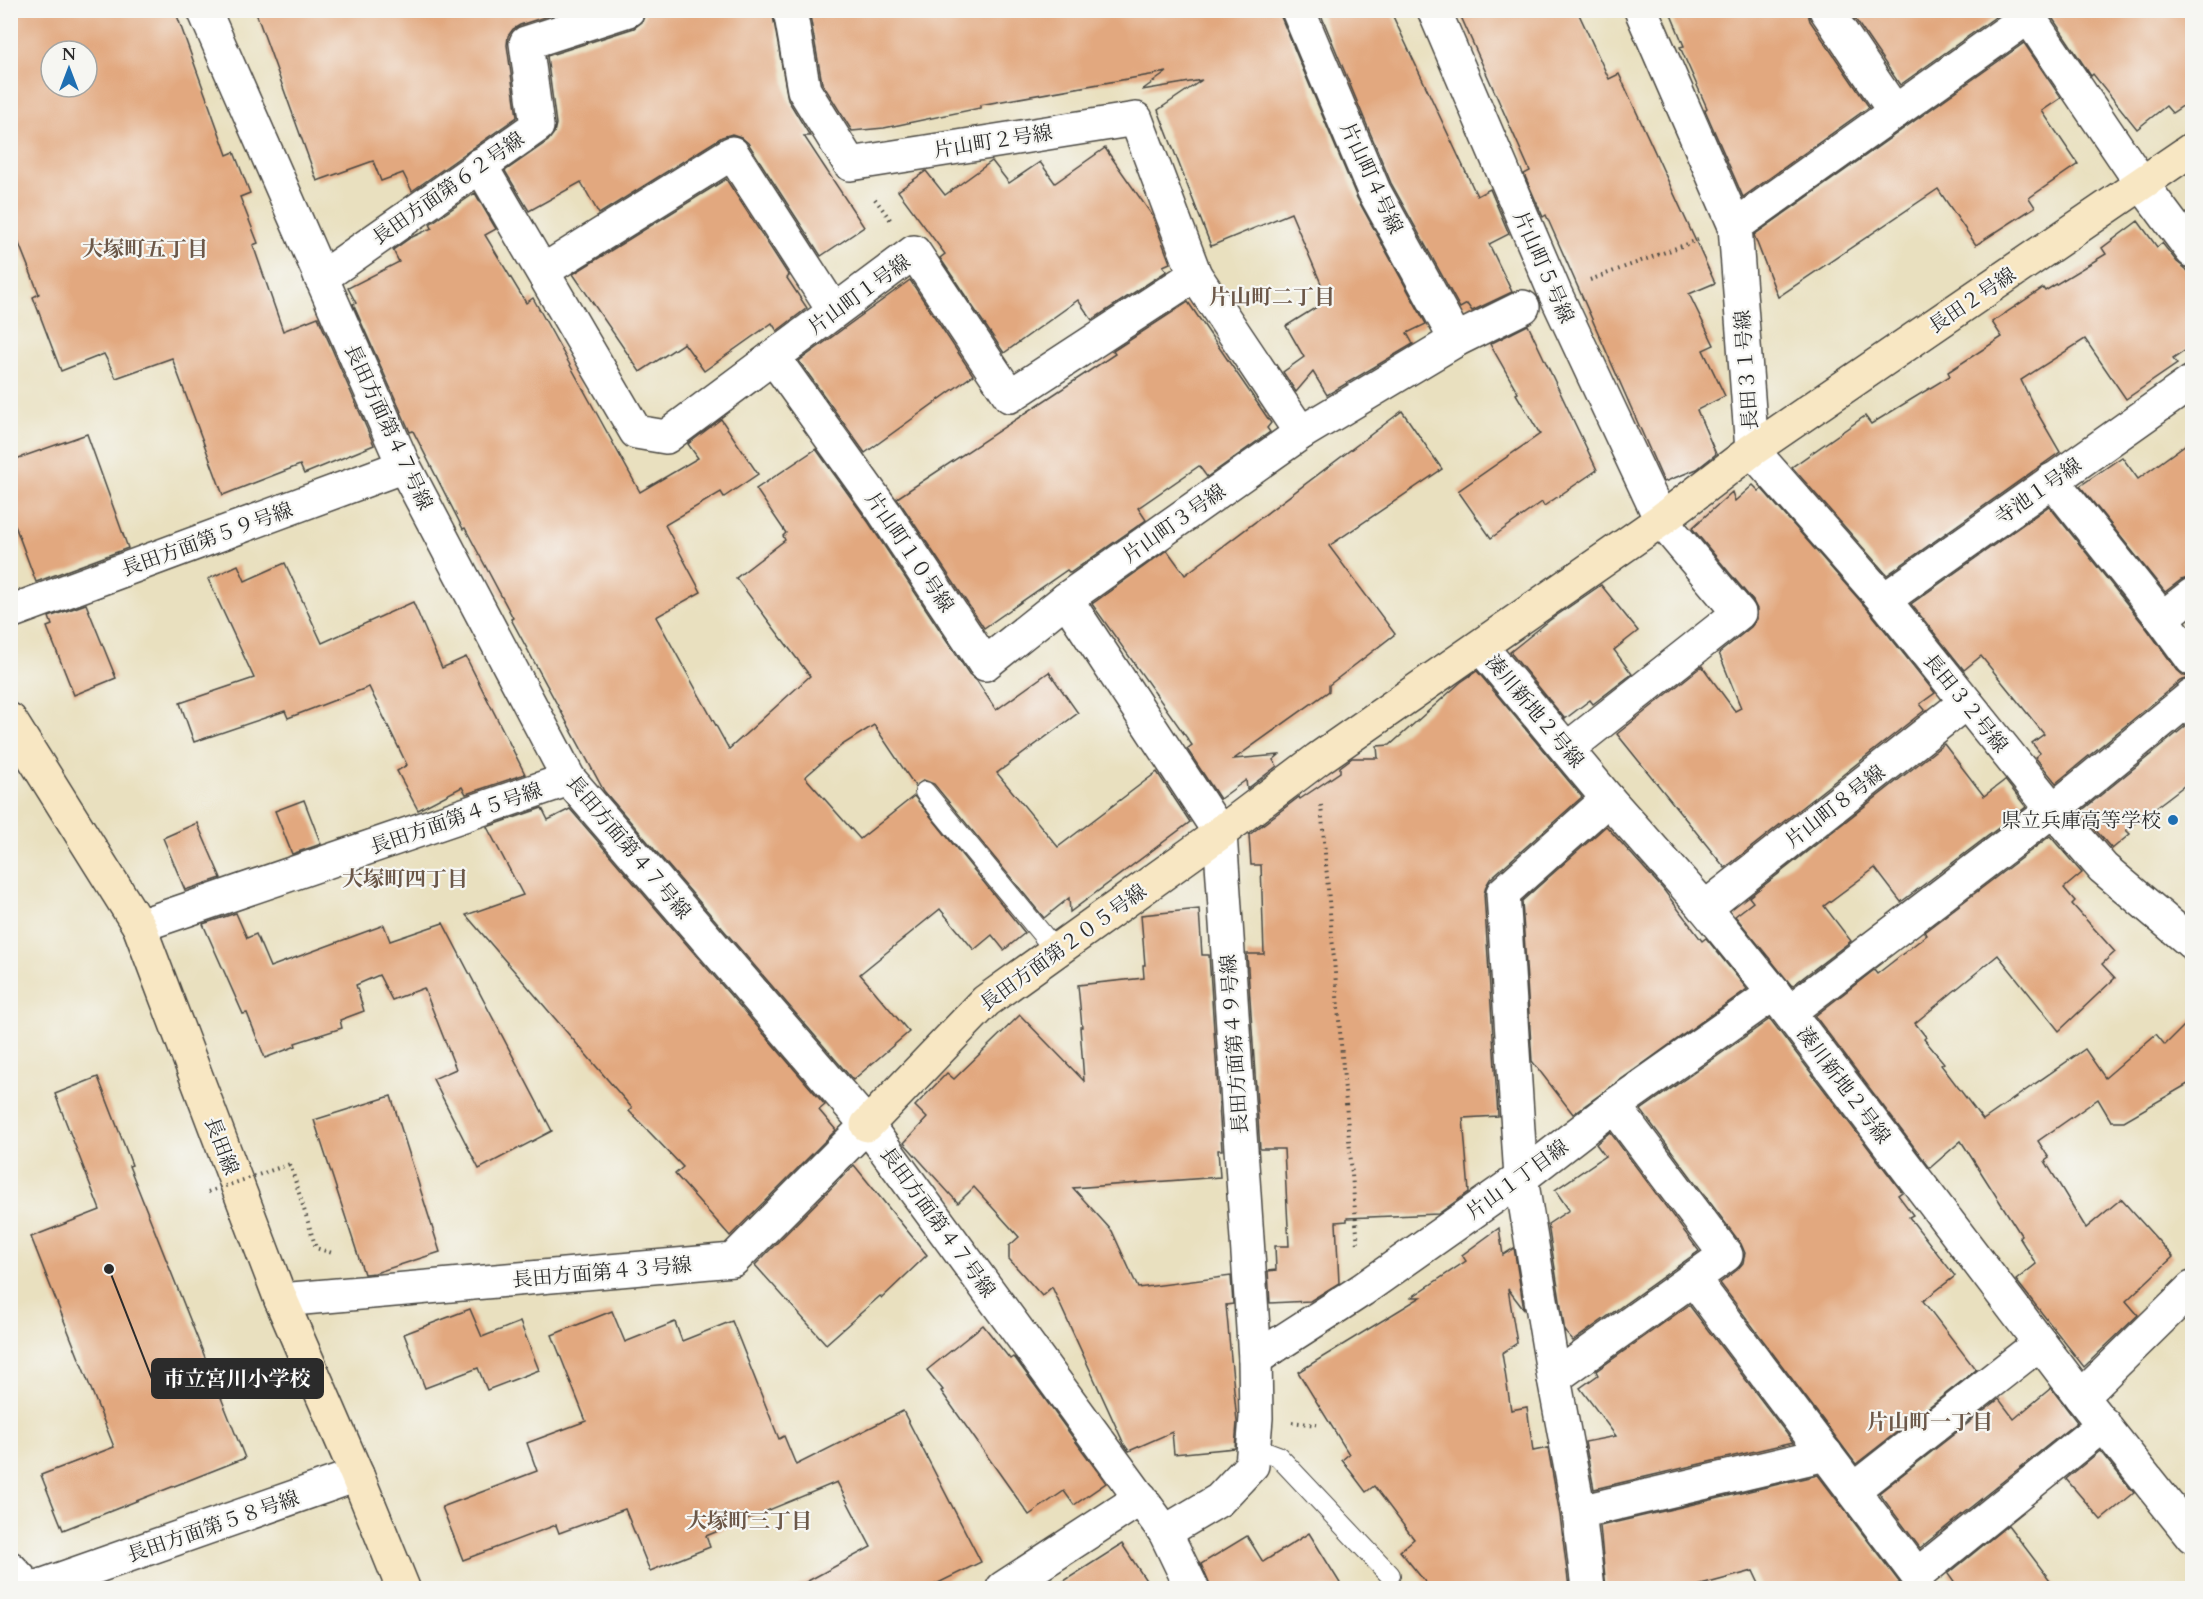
<svg xmlns="http://www.w3.org/2000/svg" width="2203" height="1599" font-family="Cardo,'Noto Serif JP',serif">
<style>
.building{fill:#e2a87f;fill-rule:evenodd}
.lines{fill:none;stroke-linecap:round;stroke-linejoin:round}
.lane-casing{stroke:#484641;stroke-width:22}
.street-casing{stroke:#484641;stroke-width:36}
.secondary-casing{stroke:#484641;stroke-width:36}
.path{stroke:#484641;stroke-width:4;stroke-dasharray:1.5 4.5;stroke-linecap:butt}
.lane{stroke:#fff;stroke-width:20}
.street{stroke:#fff;stroke-width:33}
.secondary{stroke:#f8e7c3;stroke-width:33}
.path-bridge{stroke:#484641;stroke-width:4;stroke-dasharray:1.5 4.5;stroke-linecap:butt}
.poi-dot{fill:#1f6fb2;stroke:#f6f6f2;stroke-width:2}
.labels{text-anchor:middle;stroke-width:4.5;stroke-linejoin:round;paint-order:stroke}
.street-label{font-size:20px;fill:#2b2b2b;stroke:#f6f6f2}
.poi-label{font-size:20px;fill:#2b2b2b;stroke:#f6f6f2;text-anchor:end}
.neighbourhood-label{font-size:21px;font-weight:bold;fill:#6b5748;stroke:#f6f6f2}
.leader{fill:none;stroke:#2b2b2b;stroke-width:2}
.callout-dot{fill:#2b2b2b;stroke:#f6f6f2;stroke-width:2}
.callout{fill:#2b2b2b;stroke:#2b2b2b;stroke-width:2}
.callout-label{font-size:21px;text-anchor:middle;font-weight:bold;fill:#fff}
</style>
<rect width="100%" height="100%" fill="#f6f6f2"/>
<filter id="ink" filterUnits="userSpaceOnUse"><feTurbulence type="fractalNoise" baseFrequency=".0167" numOctaves="2"/><feDisplacementMap in="SourceGraphic" scale="12" xChannelSelector="R" yChannelSelector="G"/><feConvolveMatrix kernelMatrix="1 2 1 2 8 2 1 2 1" color-interpolation-filters="sRGB"/></filter>
<filter id="wash" filterUnits="userSpaceOnUse"><feTurbulence type="fractalNoise" baseFrequency=".008" numOctaves="4" result="noise"/><feDisplacementMap in="SourceGraphic" scale="24" xChannelSelector="R" yChannelSelector="G"/><feGaussianBlur stdDeviation="1.35" result="paint"/><feColorMatrix in="noise" values="0 0 0 0 0 0 0 0 0 0 0 0 0 0 0 0 0 1.4 0 .05"/><feComposite in="paint" operator="in"/></filter>
<g filter="url(#wash)">
<rect width="100%" height="100%" fill="#e9e0bf"/>
<g id="blocks">
<g class="building">
<path d="M10,10h165l52,145 7,-3 16,41 -10,4 18,46 -5,2 30,86 35,-14 56,128 -70,29 -4,-9 -77,30 -51,-137 -56,20 -12,-24 -43,17 -28,-74 6,-3 -29,-73zM51,51h36v36h-36z"/>
<path d="M255,10h311l-46,15 -7,4 -5,7 -1,9 10,72 -105,74 -9,-18 -22,8 -8,-20 -56,20z"/>
<path d="M646,10h126l16,90 22,36h-6l60,91 -43,29 -73,-113 -7,-6 -9,-3 -10,3 -123,77 -18,-32 -52,29 -24,-40 43,-30 6,-8 2,-9 -9,-68 87,-28 8,-6z"/>
<path d="M809,10h471l1,7 76,181 69,126 -19,9 6,11 -86,51 -14,-23 -17,20 -13,-20 21,-15 -18,-31 42,-26 -37,-87 -80,33 -53,-136 44,-30 -60,10 25,-18 -187,33v3l-96,20 -32,3 -30,-48z"/>
<path d="M1319,10h71l87,186 13,-7 19,45 -20,10 23,48 -40,19 -5,-7 -7,4 -69,-125z"/>
<path d="M1458,10h119l32,69 10,-5 96,209 -26,11 25,51 -11,5 22,46 -28,14 19,44 -19,15 -33,13 -118,-267 -3,2 -19,-43 6,-3z"/>
<path d="M1669,10h138l3,11 59,86 -126,90 -38,-87 2,-2 -27,-61 4,-1z"/>
<path d="M1849,10h156l-105,75z"/>
<path d="M2047,10h146v89l-21,14 -6,-7 -29,23 -44,-55 -2,2z"/>
<path d="M2024,43l37,55 -19,13 36,53 -49,34 6,9 -59,38 -38,-56 -160,108 -24,-62z"/>
<path d="M1105,148l47,67 18,48 -7,3 4,5 -75,49 -14,-20 -74,53 -64,-95 5,-4 -47,-63 28,-20 19,24 47,-34 17,22 31,-21 15,21z"/>
<path d="M726,179l63,97 -2,2 20,30 -30,23 -5,-8 -68,48 -20,-28 -44,29 -67,-98z"/>
<path d="M475,193l21,36 -11,6 41,68 7,-5 107,194 58,-34 -10,-14 33,-25 37,55 -34,23 -3,-5 -56,33 36,67 -45,25 73,132 81,-73 -74,-98 49,-38 -2,-4 3,-3 -30,-44 60,-40 53,74 100,151 8,7 19,29 53,-38 29,41 -81,60 61,74 99,-75 33,50 -120,90 -1,-14 -25,20 -110,-134 -10,-4 -9,6 -41,-61 -32,20 -37,32 55,62 54,-43 111,137 -21,17 -12,-15 -18,15 -34,-41 -80,65 49,58 -56,48 -249,-289 -93,-172 2,-1 -48,-90 -2,1 -50,-98 -3,1 -57,-128 3,-1 -8,-15 51,-26 -6,-12 17,-12 22,-10 -2,-4z"/>
<path d="M2138,221l19,26 5,-4 15,19 9,7 7,8v68l-20,14 4,5 -51,35 -41,-60 -64,41 14,29 25,43 -173,123 -95,-108 73,-51 6,8 79,-48 -2,-4 54,-35 -10,-15 51,-34 2,3 61,-37 -4,-6z"/>
<path d="M910,280l63,95 -108,78 -66,-92z"/>
<path d="M1188,302l83,121 -4,5 3,4 -63,45 -8,-11 -61,42 8,12 -76,53 -3,-3 -83,58 -87,-130 218,-144 -2,-3z"/>
<path d="M1528,325l69,145 -53,36 -2,-4 -51,36 -33,-47 82,-57 -24,-40 2,-1 -28,-49z"/>
<path d="M1402,411l40,58 -113,77 66,88 -66,51v6l-95,68 45,-4 -6,5 4,6 -30,23 -1,-9 -26,19 -33,-50 5,-4 -100,-141 75,-54 18,25z"/>
<path d="M87,434l41,114 -92,34 -26,-70v-51z"/>
<path d="M2193,439v138l-12,3 -16,12 -85,-106 42,-29 16,22z"/>
<path d="M1753,485l6,6 3,-2 108,123 65,81 -15,11 5,6 -200,158 -108,-134 85,-68 33,45 6,-3 -22,-55 32,-26 6,-8v-10l-4,-8 -61,-73 40,-36 3,9z"/>
<path d="M2049,506l98,123 30,41 7,6 9,1 -13,4 -124,102 -21,-26 5,-4 -8,-10 12,-9 -63,-78 -17,14 -53,-66z"/>
<path d="M285,563l37,80 91,-41 29,66 24,-11 59,117 -59,20 -4,-7 -44,23 -21,-39 10,-6 -38,-78 -81,31 -3,-7 -91,31 -14,-39 74,-25 -46,-99 30,-14 7,16z"/>
<path d="M1601,585l37,46 -24,19 18,24 -39,30 -3,-4 -25,19 -55,-67 40,-32z"/>
<path d="M86,604l30,74 -42,17 -27,-68 5,-2 -3,-8z"/>
<path d="M1477,671l105,126 -92,82 -4,7 -2,8 14,222 -35,2 6,74 -31,22 -91,4v3l-11,1 3,61 -29,18 -40,2 -2,-32 8,-1 -1,-24h14l-5,-97h-24l-13,-195h17l-3,-89h-10l-2,-30 50,-38 1,2 40,-27v-5l12,-9h26l-1,-12 13,-1 71,-63z"/>
<path d="M2193,720v59l-67,51 4,4 -18,15 -32,-37z"/>
<path d="M1944,744l40,52 21,-16 21,27 -125,95 -26,-34 -51,38 27,35 -59,45 -57,-70 18,-14 -4,-5z"/>
<path d="M304,800l17,44 -29,10 -17,-43z"/>
<path d="M542,808l6,12 22,-11 255,296 -6,5 17,20 -106,106 -55,-62 8,-7 -54,-56 3,-3 -166,-193 57,-20 -36,-68z"/>
<path d="M197,823l24,55 -36,12 -22,-52z"/>
<path d="M1606,826l57,63 39,52 4,-3 41,51 -174,125 -41,-53 -10,-160z"/>
<path d="M2050,836l32,37 -18,15 11,13 -3,3 43,48 -13,12 13,14 -56,53 -61,-76 -83,68 11,14 -2,2 20,24 -3,2 42,55 102,-71 20,29 51,-44 9,11 28,-28v64l-69,40h-13l-13,-22 -60,42 11,17 -4,3 41,67 35,-29 52,58 -47,44 12,14 -54,52 -68,-87 20,-16 -17,-27 2,-2 -60,-94 -31,27 -115,-152 59,-46 3,4 50,-39 -3,-3z"/>
<path d="M1199,909l3,46h7l13,195h-4l2,27 -147,11 39,43 26,57 93,-12 2,28 -7,1 11,117 -2,26 -61,6 -2,-22 -43,19 -5,-7 -72,-157 -10,9 -33,-37v-13l10,-9 -45,-50 -16,16 -54,-60 23,-25 -12,-12 32,-33 7,6 66,-64 64,66 -4,-54h2l-4,-42 66,-7 -1,-13h2l-4,-50z"/>
<path d="M236,913l11,25 9,-4 14,33 114,-42 6,16 53,-18 109,208 -73,38 -46,-90 23,-10 -32,-81 -32,12 -13,-25 -23,10 8,26 -24,9 2,8 -47,15 1,3 -31,12 -18,-45 -4,1 -40,-90z"/>
<path d="M1770,1019l132,173 -4,3 15,20 -4,2 46,59 -32,25 53,69 -120,94 -136,-181 17,-13 6,-7 2,-10 -4,-9 -100,-134z"/>
<path d="M98,1077l34,88 -3,1 116,292 -182,72 -22,-55 73,-28 -83,-210 69,-27 -45,-116z"/>
<path d="M391,1096l49,156 -65,21 -11,1 -50,-154z"/>
<path d="M1610,1132l89,119 -126,90 -8,-9 -17,-108 21,-14 -14,-20 50,-34 -9,-12z"/>
<path d="M854,1165l73,90 -45,43 -2,-2 -54,48 -71,-79z"/>
<path d="M1499,1228l4,27 11,-7 10,62 -16,-21 9,54 -15,10 9,57 16,-3 6,44 15,-3 12,67 9,73h-139l-30,-37 14,-12 -40,-53 -8,6 -24,-32 7,-6 -51,-82 123,-75h-9l54,-36 -4,-6z"/>
<path d="M1689,1305l104,137 -199,47 -9,-47 31,-6 -36,-48 18,-13 -2,-4z"/>
<path d="M470,1309l12,28 38,-15 19,48 -52,20 -9,-22 -53,20 -21,-54z"/>
<path d="M612,1311l13,31 50,-20 7,19 50,-20 47,118 5,-3 12,29 107,-54 78,151 -53,26h-133l76,-41 -34,-65 -131,54 4,11 -60,24 -25,-62 -66,24 -3,-8 -93,35 -21,-53 95,-36 -10,-28 59,-22 -34,-86z"/>
<path d="M983,1325l27,34 3,-2 2,1 91,125 -32,22 -10,-14 -35,24 -88,-124 2,-1 -16,-20z"/>
<path d="M2051,1388l26,34 -157,126 -41,-55 120,-94 15,20z"/>
<path d="M2100,1451l34,42 -33,27 -35,-41z"/>
<path d="M1818,1475l82,108 -13,5h-126l-8,-17 -63,17h-84l-6,-62z"/>
<path d="M2008,1525l48,63h-98l-10,-14z"/>
<path d="M1309,1533l34,55h-132l-10,-24 46,-28 16,26z"/>
<path d="M1122,1544l29,44h-98z"/>
</g>
</g>
</g>
<g filter="url(#ink)">
<use href="#blocks" fill-opacity="0" stroke="#484641" stroke-width="1.5"/>
<g class="lines">
<g class="lane-casing">
<g id="lane">
<path d="M925,792l131,159"/>
<path d="M1254,1447l24,9 112,119"/>
</g>
</g>
<g class="street-casing">
<g id="street">
<path d="M204,10l200,456 165,313 298,346 298,407 27,56"/>
<path d="M790,10l14,80 46,74 286,-45 59,156"/>
<path d="M1298,10l76,181 82,149"/>
<path d="M1434,10l121,283 106,227 78,93 -172,136"/>
<path d="M1641,10l94,216 17,224 132,150 169,210 50,58 89,75"/>
<path d="M1826,10l69,102"/>
<path d="M2024,10l118,174 50,67"/>
<path d="M480,165l156,267 30,5 248,-185 96,144 185,-121 106,158"/>
<path d="M1735,226l293,-209"/>
<path d="M543,271l189,-118 102,158"/>
<path d="M321,278l216,-152 -11,-83 102,-33"/>
<path d="M773,357l111,155 101,152 81,-65"/>
<path d="M2052,480l110,138 30,41"/>
<path d="M1884,600l308,-218"/>
<path d="M10,612l394,-146"/>
<path d="M2162,618l30,-23"/>
<path d="M1481,647l127,152 97,109 69,85 307,404 111,139"/>
<path d="M1705,908l260,-205"/>
<path d="M139,926l430,-147"/>
<path d="M1789,1012l264,-202 139,-114"/>
<path d="M1694,1280l223,295 187,-151"/>
<path d="M281,1300l452,-40 134,-135"/>
<path d="M1255,1359l107,-69 159,-112 93,-72 160,-113"/>
<path d="M1554,1378l172,-123 -112,-149"/>
<path d="M2081,1397l111,-109"/>
<path d="M1853,1490l187,-147"/>
<path d="M1579,1512l247,-58"/>
<path d="M1165,1532l54,-32 33,-35 4,-47 -1,-59 -35,-526 -154,-234 235,-166 155,-93 67,-33"/>
<path d="M10,1568l19,20"/>
<path d="M35,1588l322,-113"/>
<path d="M1003,1588l138,-90"/>
<path d="M1588,1588l-9,-76 -25,-134 -33,-200 -18,-285 105,-94"/>
</g>
</g>
<g class="secondary-casing">
<g id="secondary">
<path d="M10,720l129,206 142,374 76,175 46,113"/>
<path d="M867,1125l119,-124 234,-168 98,-74 343,-239 91,-70 440,-301"/>
</g>
</g>
<g class="path">
<path d="M875,199l17,23"/>
<path d="M1590,280l108,-40"/>
<path d="M1321,805l37,441"/>
<path d="M290,1164l26,84 16,5"/>
<path d="M1292,1422l25,3"/>
</g>
<use href="#lane" class="lane"/>
<use href="#street" class="street"/>
<use href="#secondary" class="secondary"/>
<path class="path-bridge" d="M208,1192l82,-28"/>
</g>
</g>
<circle class="poi-dot" cx="2173" cy="820" r="6"/>
<g class="labels">
<g class="street-label">
<text transform="translate(993 141) rotate(-9)" y="7">片山町２号線</text>
<text transform="translate(1372 178) rotate(65)" y="7">片山町４号線</text>
<text transform="translate(448 188) rotate(-35)" y="7">長田方面第６２号線</text>
<text transform="translate(1544 267) rotate(66)" y="7">片山町５号線</text>
<text transform="translate(859 294) rotate(-36)" y="7">片山町１号線</text>
<text transform="translate(1972 300) rotate(-34)" y="7">長田２号線</text>
<text transform="translate(1746 370) rotate(-94)" y="7">長田３１号線</text>
<text transform="translate(389 427) rotate(65)" y="7">長田方面第４７号線</text>
<text transform="translate(2038 491) rotate(-35)" y="7">寺池１号線</text>
<text transform="translate(1174 523) rotate(-35)" y="7">片山町３号線</text>
<text transform="translate(207 539) rotate(-20)" y="7">長田方面第５９号線</text>
<text transform="translate(910 552) rotate(56)" y="7">片山町１０号線</text>
<text transform="translate(1966 703) rotate(51)" y="7">長田３２号線</text>
<text transform="translate(1535 711) rotate(50)" y="7">湊川新地２号線</text>
<text transform="translate(1835 806) rotate(-38)" y="7">片山町８号線</text>
<text transform="translate(456 818) rotate(-19)" y="7">長田方面第４５号線</text>
<text transform="translate(629 847) rotate(50)" y="7">長田方面第４７号線</text>
<text transform="translate(1063 947) rotate(-36)" y="7">長田方面第２０５号線</text>
<text transform="translate(1234 1044) rotate(-94)" y="7">長田方面第４９号線</text>
<text transform="translate(1844 1085) rotate(53)" y="7">湊川新地２号線</text>
<text transform="translate(222 1146) rotate(69)" y="7">長田線</text>
<text transform="translate(1517 1179) rotate(-36)" y="7">片山１丁目線</text>
<text transform="translate(938 1222) rotate(54)" y="7">長田方面第４７号線</text>
<text transform="translate(602 1272) rotate(-5)" y="7">長田方面第４３号線</text>
<text transform="translate(213 1526) rotate(-19)" y="7">長田方面第５８号線</text>
</g>
<g class="poi-label">
<text x="2161" y="827">県立兵庫高等学校</text>
</g>
<g class="neighbourhood-label">
<text x="145" y="256">大塚町五丁目</text>
<text x="1272" y="304">片山町二丁目</text>
<text x="405" y="886">大塚町四丁目</text>
<text x="1930" y="1429">片山町一丁目</text>
<text x="749" y="1528">大塚町三丁目</text>
</g>
</g>
<path class="leader" d="M109 1269L152 1379"/>
<circle class="callout-dot" cx="109" cy="1269" r="6"/>
<rect class="callout" x="152" y="1359" width="171" height="39" rx="6"/>
<g class="callout-label">
<text x="237" y="1386">市立宮川小学校</text>
</g>
<rect width="2203" height="1599" fill="none" stroke="#f6f6f2" stroke-width="36"/>
<g transform="translate(69 69)"><circle r="28" fill="#f6f6f2" stroke="#a5a5a2" stroke-width="1.5"/>
<path d="M0-4.5L10 22L0 15L-10 22Z" fill="#1f6fb2"/>
<text y="-9" font-size="16" font-weight="bold" text-anchor="middle" fill="#2b2b2b">N</text>
</g>
</svg>
